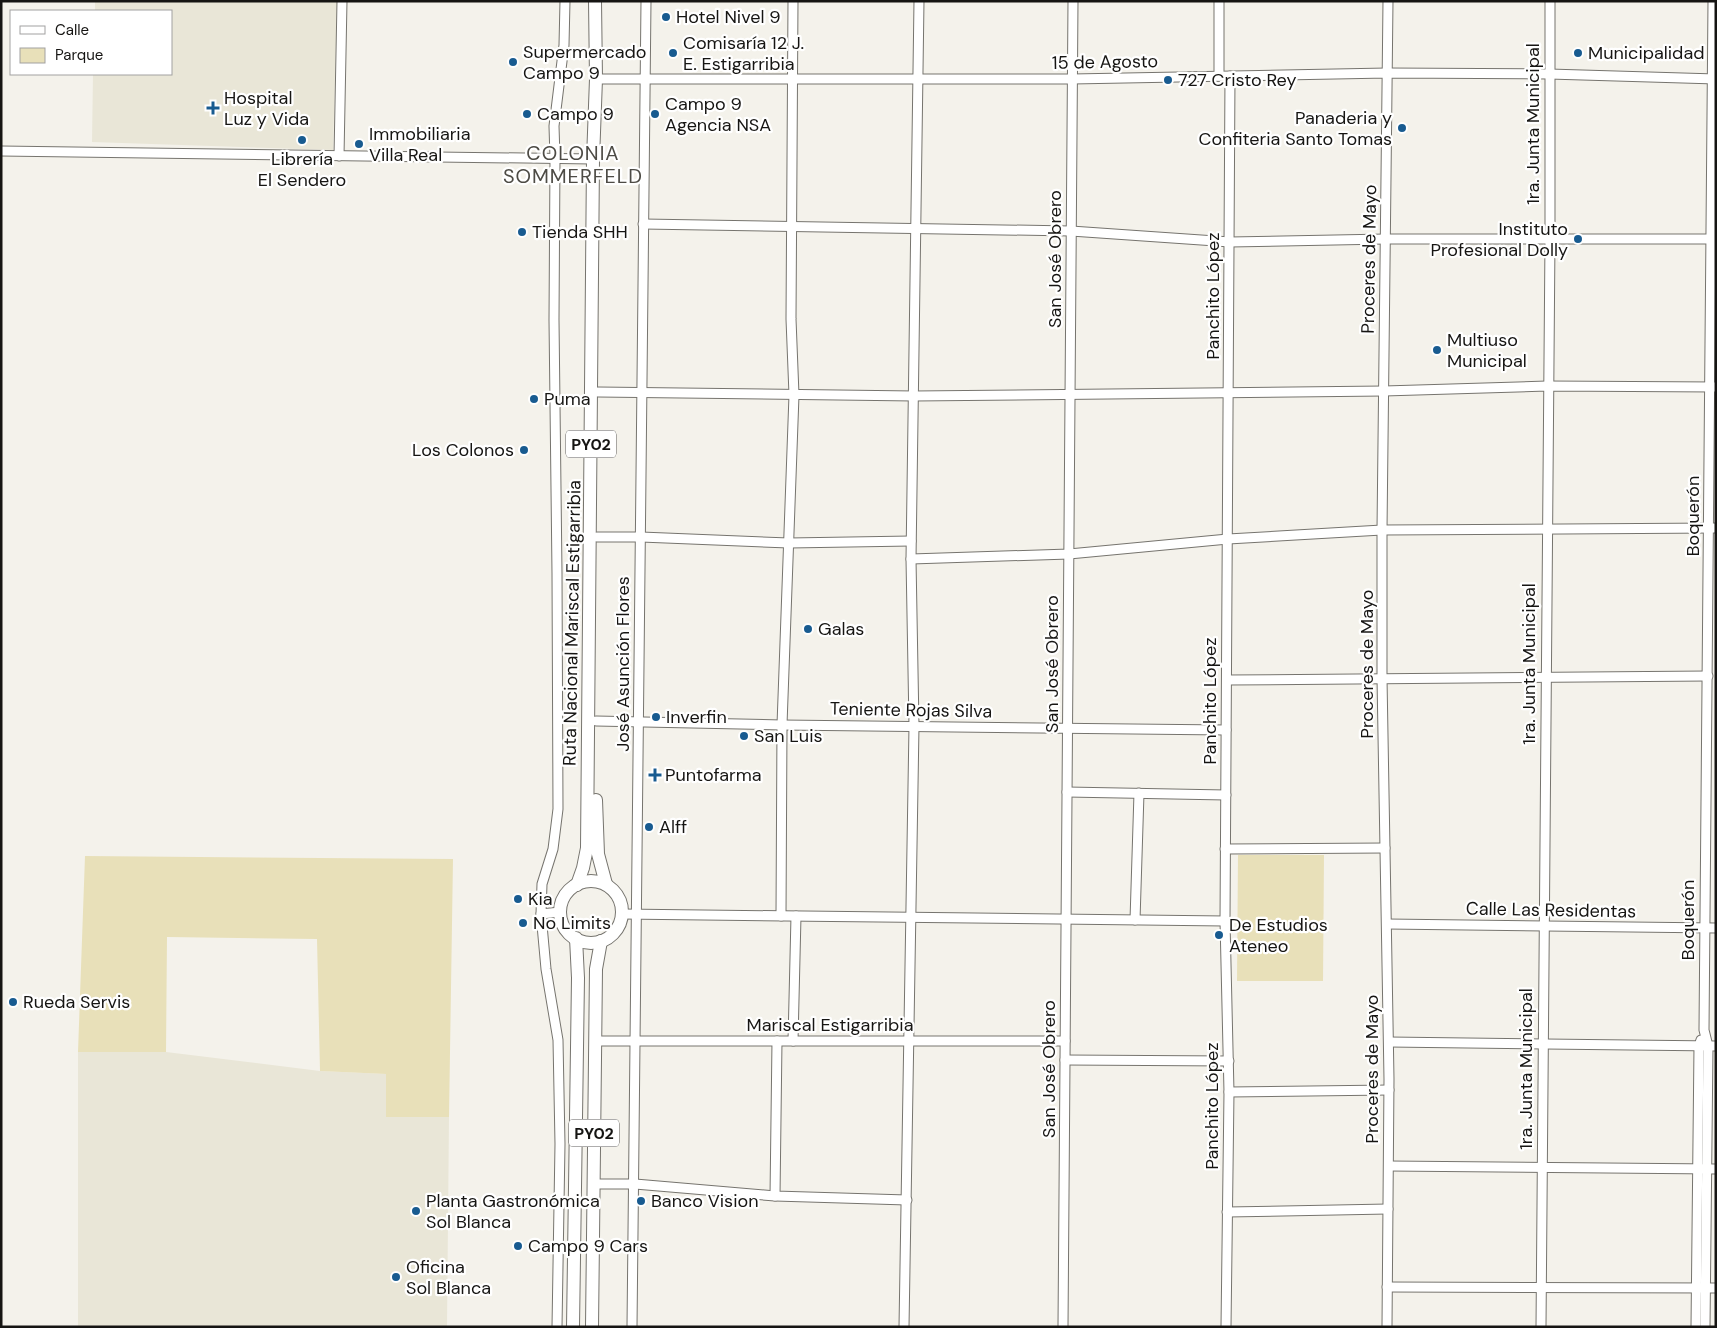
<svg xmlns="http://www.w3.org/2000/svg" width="1717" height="1328" font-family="'DM Sans',sans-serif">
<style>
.built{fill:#e9e6d7}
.green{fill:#e8e0b9}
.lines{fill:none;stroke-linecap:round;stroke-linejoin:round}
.minor-casing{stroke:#76746e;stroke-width:11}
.highway-casing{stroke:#76746e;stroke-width:14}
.minor{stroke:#fff;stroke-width:9}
.highway{stroke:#fff;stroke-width:12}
.poi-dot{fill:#185b90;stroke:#fff;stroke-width:2}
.labels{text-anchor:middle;stroke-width:4.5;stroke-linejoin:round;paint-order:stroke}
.shield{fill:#fff;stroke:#5c5b5a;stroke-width:1}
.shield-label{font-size:16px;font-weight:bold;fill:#161513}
.poi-label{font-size:18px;fill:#161513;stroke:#fff;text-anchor:start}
.street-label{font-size:18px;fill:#161513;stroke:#fff}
.quarter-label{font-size:20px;letter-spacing:1px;fill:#4d4b45;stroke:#fff}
</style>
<rect width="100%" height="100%" fill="#f4f2eb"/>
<g class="built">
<path d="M95,1h242l-4,149 -241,-8 1,-68h78v-63h-76z"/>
<path d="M78,1052h88l154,19 66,3 1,43h62l-2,210h-369z"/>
</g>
<g class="green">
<path d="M1238,855h86l-1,126h-86z"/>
<path d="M85,856l368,3 -4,258h-63v-43l-66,-3 -3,-132 -150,-2 -1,115h-88z"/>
</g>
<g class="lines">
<g class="minor-casing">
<g id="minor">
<path d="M1219,1v75"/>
<path d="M602,79h470l315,-6 162,1 167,5"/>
<path d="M1,151l592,8"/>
<path d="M339,156l3,-155"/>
<path d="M643,224l428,7 159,11 156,-3h330"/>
<path d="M598,392l316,4 470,-5 163,-5 169,1"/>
<path d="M597,537h44l148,6 122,-2"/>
<path d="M911,559l158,-5 159,-15 154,-9 334,-2"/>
<path d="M1227,680l481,-4"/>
<path d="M596,721l186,4 444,5"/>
<path d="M1067,792l159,3"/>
<path d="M1225,849l160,-1"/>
<path d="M541,914l19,-2"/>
<path d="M622,914l603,7"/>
<path d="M781,916l1,-191 12,-330 -3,-76 2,-318"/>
<path d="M1135,920l4,-127"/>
<path d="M1387,924l329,4"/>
<path d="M595,1041h470"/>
<path d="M793,1041l3,-125"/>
<path d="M1389,1042l327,4"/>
<path d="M1065,1060l164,1"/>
<path d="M1229,1092l160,-2"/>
<path d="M1389,1166l327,3"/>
<path d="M594,1184h41l140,12 132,4"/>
<path d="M775,1196l2,-155"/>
<path d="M1227,1212l161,-3"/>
<path d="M1387,1287l329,1"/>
<path d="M557,1327l3,-183 -2,-104 -12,-71 -5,-55 1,-30 11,-35 5,-40 -1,-236 -3,-253 1,-162 -1,-32 10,-81 1,-44"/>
<path d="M632,1327l14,-1326"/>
<path d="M904,1327l10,-601 -3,-167 8,-558"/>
<path d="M1063,1327l10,-1326"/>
<path d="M1226,1327l3,-235 -4,-171 5,-845"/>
<path d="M1387,1327l2,-248 -7,-401v-148l6,-529"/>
<path d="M1541,1327l9,-1088v-238"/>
<path d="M1696,1327l3,-281 2,-6"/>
<path d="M1705,1327l3,-281 -4,-16 9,-1029"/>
</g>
</g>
<g class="highway-casing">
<g id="highway">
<path d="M596,800l2,54 8,30"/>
<circle cx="591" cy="912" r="31"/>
<path d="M577,885l6,-17 4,-20 6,-689 3,-80 -1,-78"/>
<path d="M573,1327l5,-349 -2,-40"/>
<path d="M592,1327l4,-358 5,-28"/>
</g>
</g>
<use href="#minor" class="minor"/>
<use href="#highway" class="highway"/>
</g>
<g class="poi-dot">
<circle cx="666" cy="17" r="5"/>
<circle cx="673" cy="53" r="5"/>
<circle cx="1578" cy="53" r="5"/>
<circle cx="513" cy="62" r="5"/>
<circle cx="1168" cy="80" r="5"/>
<path d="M210.5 100.5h5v5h5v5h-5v5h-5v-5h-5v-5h5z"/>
<circle cx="527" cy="114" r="5"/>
<circle cx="655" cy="114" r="5"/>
<circle cx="1402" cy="128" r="5"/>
<circle cx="302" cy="140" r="5"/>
<circle cx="359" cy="144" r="5"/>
<circle cx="522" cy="232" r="5"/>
<circle cx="1578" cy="239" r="5"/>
<circle cx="1437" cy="350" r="5"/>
<circle cx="534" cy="399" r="5"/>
<circle cx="524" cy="450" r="5"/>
<circle cx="808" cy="629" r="5"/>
<circle cx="656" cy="717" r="5"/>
<circle cx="744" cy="736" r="5"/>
<path d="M652.5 767.5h5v5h5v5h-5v5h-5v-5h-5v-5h5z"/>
<circle cx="649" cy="827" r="5"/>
<circle cx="518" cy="899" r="5"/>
<circle cx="523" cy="923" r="5"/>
<circle cx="1219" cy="935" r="5"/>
<circle cx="13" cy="1002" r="5"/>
<circle cx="641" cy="1201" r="5"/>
<circle cx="416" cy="1211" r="5"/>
<circle cx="518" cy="1246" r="5"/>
<circle cx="396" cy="1277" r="5"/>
</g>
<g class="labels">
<g class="shield">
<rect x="566" y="430.5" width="50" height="27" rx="4"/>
<rect x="569" y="1119.5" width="50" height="27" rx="4"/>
</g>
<g class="shield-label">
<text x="591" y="450">PY02</text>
<text x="594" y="1139">PY02</text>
</g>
<g class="poi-label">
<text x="676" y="23">Hotel Nivel 9</text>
<text x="683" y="49">Comisaría 12 J.<tspan x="683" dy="21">E. Estigarribia</tspan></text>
<text x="523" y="58">Supermercado<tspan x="523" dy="21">Campo 9</tspan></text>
<text x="1588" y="59">Municipalidad</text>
<text x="1178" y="86">727 Cristo Rey</text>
<text x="224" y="104">Hospital<tspan x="224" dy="21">Luz y Vida</tspan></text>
<text x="665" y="110">Campo 9<tspan x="665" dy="21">Agencia NSA</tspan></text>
<text x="537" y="120">Campo 9</text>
<text x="1392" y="124" text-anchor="end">Panaderia y<tspan x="1392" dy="21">Confiteria Santo Tomas</tspan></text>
<text x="369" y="140">Immobiliaria<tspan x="369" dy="21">Villa Real</tspan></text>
<text x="302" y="165" text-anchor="middle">Librería<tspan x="302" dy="21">El Sendero</tspan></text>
<text x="1568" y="235" text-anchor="end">Instituto<tspan x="1568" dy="21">Profesional Dolly</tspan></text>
<text x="532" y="238">Tienda SHH</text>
<text x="1447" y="346">Multiuso<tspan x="1447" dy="21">Municipal</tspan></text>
<text x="544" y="405">Puma</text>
<text x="514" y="456" text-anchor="end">Los Colonos</text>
<text x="818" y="635">Galas</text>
<text x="666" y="723">Inverfin</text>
<text x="754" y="742">San Luis</text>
<text x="665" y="781">Puntofarma</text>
<text x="659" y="833">Alff</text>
<text x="528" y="905">Kia</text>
<text x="533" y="929">No Limits</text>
<text x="1229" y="931">De Estudios<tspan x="1229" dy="21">Ateneo</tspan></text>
<text x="23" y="1008">Rueda Servis</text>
<text x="426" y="1207">Planta Gastronómica<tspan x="426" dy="21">Sol Blanca</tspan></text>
<text x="651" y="1207">Banco Vision</text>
<text x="528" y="1252">Campo 9 Cars</text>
<text x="406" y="1273">Oficina<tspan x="406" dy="21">Sol Blanca</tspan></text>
</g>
<g class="street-label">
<text transform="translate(1105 62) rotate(-1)" y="6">15 de Agosto</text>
<text transform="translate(1533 124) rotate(-90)" y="6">1ra. Junta Municipal</text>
<text transform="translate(1055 259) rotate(-90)" y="6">San José Obrero</text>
<text transform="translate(1369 259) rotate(-89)" y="6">Proceres de Mayo</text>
<text transform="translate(1213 296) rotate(-90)" y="6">Panchito López</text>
<text transform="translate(1693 516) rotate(-90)" y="6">Boquerón</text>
<text transform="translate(572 623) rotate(-89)" y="6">Ruta Nacional Mariscal Estigarribia</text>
<text transform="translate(623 664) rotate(-90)" y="6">José Asunción Flores</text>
<text transform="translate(1052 664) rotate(-90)" y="6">San José Obrero</text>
<text transform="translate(1367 664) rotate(-90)" y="6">Proceres de Mayo</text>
<text transform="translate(1529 664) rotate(-90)" y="6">1ra. Junta Municipal</text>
<text transform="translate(1210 701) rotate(-90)" y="6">Panchito López</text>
<text transform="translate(911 710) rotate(1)" y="6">Teniente Rojas Silva</text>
<text transform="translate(1551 910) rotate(1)" y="6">Calle Las Residentas</text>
<text transform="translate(1688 920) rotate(-90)" y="6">Boquerón</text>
<text x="830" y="1031">Mariscal Estigarribia</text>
<text transform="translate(1049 1069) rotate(-90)" y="6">San José Obrero</text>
<text transform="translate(1372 1069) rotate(-90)" y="6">Proceres de Mayo</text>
<text transform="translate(1526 1069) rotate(-90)" y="6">1ra. Junta Municipal</text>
<text transform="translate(1212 1106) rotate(-90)" y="6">Panchito López</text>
</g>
<g class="quarter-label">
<text x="573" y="160">COLONIA<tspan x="573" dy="23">SOMMERFELD</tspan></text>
</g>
</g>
<rect width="1717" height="1328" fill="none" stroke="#161513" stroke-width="5"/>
<rect x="10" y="10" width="162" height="65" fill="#ffffff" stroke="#a2a1a1"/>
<rect x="20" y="26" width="25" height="8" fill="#ffffff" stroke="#a2a1a1"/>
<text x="55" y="35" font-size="15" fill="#161513">Calle</text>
<rect x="20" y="48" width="25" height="15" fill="#e8e0b9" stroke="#a2a1a1"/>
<text x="55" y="60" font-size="15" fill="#161513">Parque</text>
</svg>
